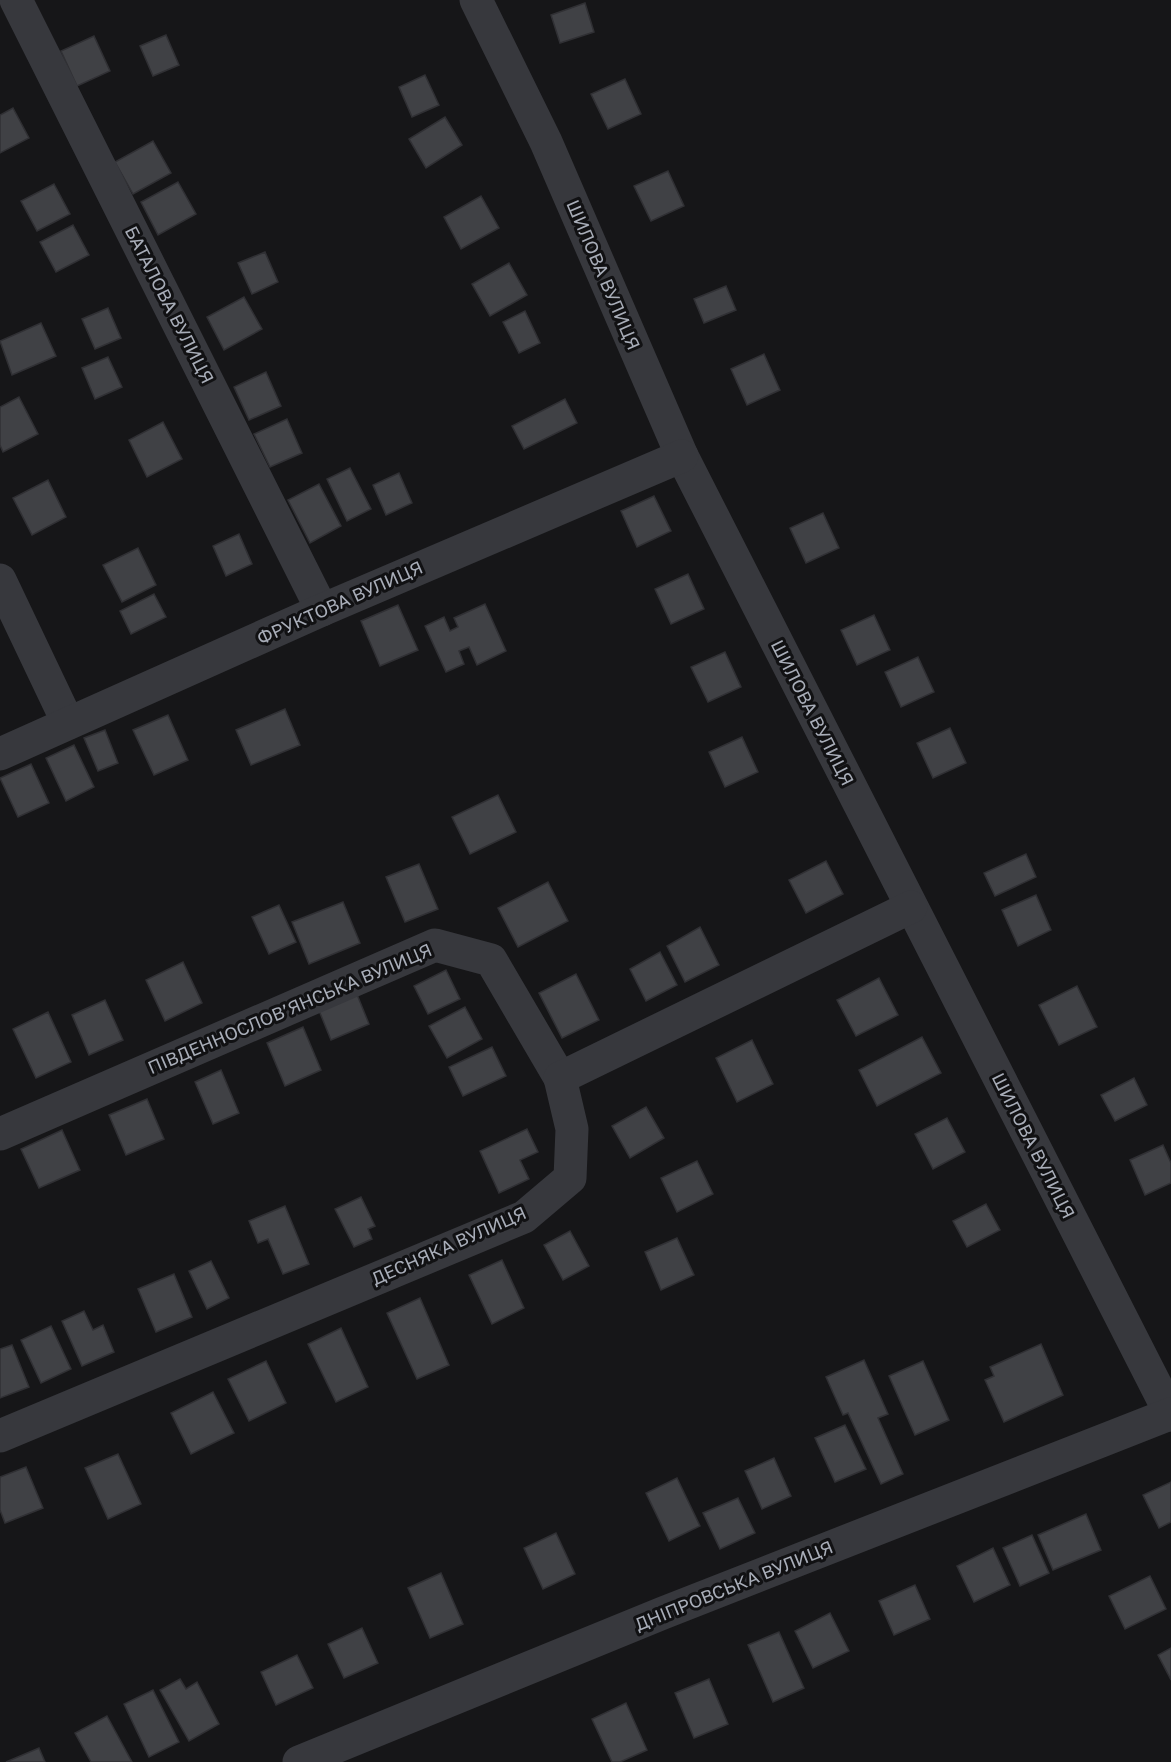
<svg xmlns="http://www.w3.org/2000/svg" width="1171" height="1762" font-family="'Golos Text',sans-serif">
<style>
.building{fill:#404145;stroke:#303034;stroke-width:1.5}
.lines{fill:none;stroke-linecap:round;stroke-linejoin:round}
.minor{stroke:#37383d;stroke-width:33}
.labels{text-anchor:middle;stroke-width:6;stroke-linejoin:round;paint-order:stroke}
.street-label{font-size:18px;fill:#a8adb8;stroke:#111113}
</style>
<rect width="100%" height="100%" fill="#161618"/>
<g class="building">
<path d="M585,3l9,29 -34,11 -9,-28z"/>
<path d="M166,35l13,30 -26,11 -13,-30z"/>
<path d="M94,36l16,35 -33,15 -16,-35z"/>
<path d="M425,75l14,30 -27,12 -13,-30z"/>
<path d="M625,79l16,35 -33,15 -17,-35z"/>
<path d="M13,108l16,30 -29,15v-38z"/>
<path d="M445,117l17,28 -36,23 -17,-29z"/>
<path d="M153,141l18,32 -38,21 -18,-32z"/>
<path d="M668,171l16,35 -33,15 -17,-35z"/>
<path d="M178,182l18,32 -38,21 -17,-33z"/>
<path d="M54,184l16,30 -33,17 -16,-30z"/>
<path d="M481,196l18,32 -38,21 -17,-32z"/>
<path d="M73,225l16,30 -33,17 -16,-30z"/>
<path d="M265,252l13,30 -26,12 -14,-31z"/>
<path d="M509,263l18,32 -37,21 -18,-32z"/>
<path d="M726,286l10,24 -32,13 -10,-24z"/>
<path d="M244,297l18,32 -38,21 -17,-33z"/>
<path d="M108,308l13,30 -26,11 -13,-30z"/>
<path d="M525,311l15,32 -21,10 -16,-31z"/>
<path d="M41,323l15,33 -44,19 -12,-34z"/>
<path d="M764,354l16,36 -33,15 -16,-36z"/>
<path d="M108,357l14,30 -27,12 -13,-31z"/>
<path d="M266,372l15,34 -32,14 -15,-33z"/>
<path d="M19,397l19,37 -35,18 -3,-7v-38z"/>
<path d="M565,399l12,24 -53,26 -12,-23z"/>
<path d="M287,419l15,34 -32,14 -16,-33z"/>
<path d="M163,422l19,37 -35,18 -18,-37z"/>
<path d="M350,468l21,41 -24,12 -20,-42z"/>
<path d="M399,473l13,30 -26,12 -13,-30z"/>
<path d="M48,480l18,37 -34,18 -19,-37z"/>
<path d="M319,484l22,42 -31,17 -22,-43z"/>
<path d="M654,496l17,35 -34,16 -16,-36z"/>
<path d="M823,513l16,35 -33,15 -16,-35z"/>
<path d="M239,534l13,30 -26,12 -13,-30z"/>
<path d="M138,548l18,37 -34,17 -19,-37z"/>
<path d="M688,574l16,35 -33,15 -16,-35z"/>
<path d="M154,594l12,23 -35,17 -11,-23z"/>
<path d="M485,604l21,47 -29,14 -8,-18 -10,4 5,13 -18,8 -21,-46 19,-9 6,14 8,-4 -4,-9z"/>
<path d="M398,605l20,45 -38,16 -19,-45z"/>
<path d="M874,615l16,35 -33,15 -16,-35z"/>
<path d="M725,652l16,35 -33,15 -17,-35z"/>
<path d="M918,657l16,35 -33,15 -16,-35z"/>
<path d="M285,709l15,36 -49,20 -15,-35z"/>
<path d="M168,715l20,45 -34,15 -21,-45z"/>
<path d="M950,728l16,35 -33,15 -16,-35z"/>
<path d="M105,730l13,33 -20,8 -14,-33z"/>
<path d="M742,737l16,35 -33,15 -16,-35z"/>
<path d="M74,745l20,42 -28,14 -20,-43z"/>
<path d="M31,764l18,39 -31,14 -18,-39z"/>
<path d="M498,795l18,37 -46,22 -18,-37z"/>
<path d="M1026,854l10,23 -41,19 -11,-23z"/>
<path d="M826,861l17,33 -37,19 -17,-33z"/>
<path d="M419,864l19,45 -33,13 -19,-45z"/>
<path d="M548,882l20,39 -50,26 -20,-39z"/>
<path d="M1036,895l15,35 -33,16 -16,-36z"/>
<path d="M343,902l17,41 -51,21 -17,-42z"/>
<path d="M279,905l17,37 -27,12 -17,-37z"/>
<path d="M700,927l19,38 -34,17 -18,-36z"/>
<path d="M660,952l17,33 -31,16 -16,-32z"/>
<path d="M183,962l19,41 -37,18 -19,-41z"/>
<path d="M446,970l14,29 -32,15 -14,-28z"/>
<path d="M576,974l23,46 -37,18 -23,-45z"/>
<path d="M879,978l19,37 -42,21 -19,-36z"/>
<path d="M1077,986l20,41 -38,18 -20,-40z"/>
<path d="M356,992l13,32 -38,16 -13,-32z"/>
<path d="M105,1000l18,40 -34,15 -17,-40z"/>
<path d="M465,1007l17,32 -35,19 -18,-32z"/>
<path d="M48,1012l23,50 -35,16 -23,-49z"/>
<path d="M303,1027l18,43 -36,16 -18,-43z"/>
<path d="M922,1037l19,36 -64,33 -18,-36z"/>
<path d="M752,1040l21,44 -36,18 -21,-44z"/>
<path d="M492,1047l14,29 -43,20 -14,-29z"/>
<path d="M221,1070l18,43 -26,11 -18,-42z"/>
<path d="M1134,1078l13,27 -32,16 -14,-26z"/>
<path d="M147,1099l17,40 -38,16 -17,-40z"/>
<path d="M646,1107l18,31 -34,20 -18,-32z"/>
<path d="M947,1118l18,34 -32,17 -18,-35z"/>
<path d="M527,1129l11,23 -18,8 9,19 -30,14 -19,-42z"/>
<path d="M62,1130l18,40 -41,18 -18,-39z"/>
<path d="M1163,1145l8,18v20l-26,12 -15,-35z"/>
<path d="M697,1161l16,33 -36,18 -16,-34z"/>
<path d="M361,1197l14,29 -7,3 4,10 -18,8 -19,-38z"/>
<path d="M986,1204l14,26 -33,17 -14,-26z"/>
<path d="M285,1206l24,58 -26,10 -15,-35 -10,4 -9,-22z"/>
<path d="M570,1231l19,35 -26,14 -19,-35z"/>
<path d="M677,1238l17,37 -33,15 -16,-38z"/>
<path d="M502,1260l22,48 -32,16 -23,-49z"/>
<path d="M211,1261l18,37 -22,11 -18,-38z"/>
<path d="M174,1274l18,43 -36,15 -18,-43z"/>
<path d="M420,1298l29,67 -32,14 -30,-66z"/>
<path d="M84,1311l9,19 10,-5 11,27 -32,14 -20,-45z"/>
<path d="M51,1326l20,43 -30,14 -20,-43z"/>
<path d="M341,1328l27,59 -32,15 -28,-58z"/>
<path d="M1041,1344l22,51 -59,27 -19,-42 9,-4 -4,-9z"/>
<path d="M12,1345l17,42 -29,11v-49z"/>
<path d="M864,1360l24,54 -10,4 25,56 -22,10 -33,-71 -5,2 -17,-38z"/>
<path d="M266,1361l20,42 -37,18 -21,-42z"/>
<path d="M923,1361l26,59 -34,15 -26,-59z"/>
<path d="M213,1392l21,41 -43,21 -20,-41z"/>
<path d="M845,1425l21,44 -31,13 -20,-44z"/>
<path d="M118,1454l23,50 -33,15 -23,-51z"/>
<path d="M774,1458l17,38 -29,13 -17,-38z"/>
<path d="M26,1467l17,41 -38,15 -5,-13v-33z"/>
<path d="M677,1478l23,48 -31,15 -23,-48z"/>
<path d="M1171,1482v40l-12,6 -16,-33z"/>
<path d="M738,1498l17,35 -35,16 -17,-36z"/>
<path d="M1086,1514l15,36 -48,20 -15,-35z"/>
<path d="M556,1533l19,41 -32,15 -19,-41z"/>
<path d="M1032,1535l17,38 -29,13 -17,-38z"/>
<path d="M993,1548l17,37 -36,17 -17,-36z"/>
<path d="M441,1573l22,51 -33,14 -22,-50z"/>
<path d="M1150,1576l16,33 -41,20 -16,-33z"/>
<path d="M915,1585l15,34 -36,16 -15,-34z"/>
<path d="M830,1613l19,38 -36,17 -18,-37z"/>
<path d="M362,1628l16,35 -34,15 -16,-34z"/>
<path d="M779,1632l25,56 -31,14 -25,-57z"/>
<path d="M1171,1648v32l-13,-25z"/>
<path d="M297,1655l16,33 -37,17 -15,-33z"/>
<path d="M180,1679l6,10 11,-7 22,42 -30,17 -29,-51z"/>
<path d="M709,1679l19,45 -34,14 -19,-45z"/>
<path d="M153,1690l26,52 -30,15 -25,-53z"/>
<path d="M626,1703l21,47 -27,12h-8l-20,-43z"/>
<path d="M107,1716l25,46h-41l-16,-29z"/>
<path d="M39,1748l6,14h-39z"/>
</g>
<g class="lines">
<g class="minor">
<path d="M16,0l306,610"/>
<path d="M476,0l70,142 136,314 489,959"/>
<path d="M0,580l68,143"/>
<path d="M0,754l322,-144 360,-154"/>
<path d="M0,1134l435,-189 56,15 69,118"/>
<path d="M0,1436l524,-219 46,-39 2,-49 -12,-51 351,-171"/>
<path d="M299,1762l364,-149 507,-199"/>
</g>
</g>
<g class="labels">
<g class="street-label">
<text transform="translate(603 275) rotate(67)" y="6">ШИЛОВА ВУЛИЦЯ</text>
<text transform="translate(169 305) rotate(63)" y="6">БАТАЛОВА ВУЛИЦЯ</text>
<text transform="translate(340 603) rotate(-24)" y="6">ФРУКТОВА ВУЛИЦЯ</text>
<text transform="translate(812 713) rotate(63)" y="6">ШИЛОВА ВУЛИЦЯ</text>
<text transform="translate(290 1009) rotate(-23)" y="6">ПІВДЕННОСЛОВ’ЯНСЬКА ВУЛИЦЯ</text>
<text transform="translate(1033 1146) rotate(63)" y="6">ШИЛОВА ВУЛИЦЯ</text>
<text transform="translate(449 1246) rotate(-24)" y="6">ДЕСНЯКА ВУЛИЦЯ</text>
<text transform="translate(734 1586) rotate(-22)" y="6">ДНІПРОВСЬКА ВУЛИЦЯ</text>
</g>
</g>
</svg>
